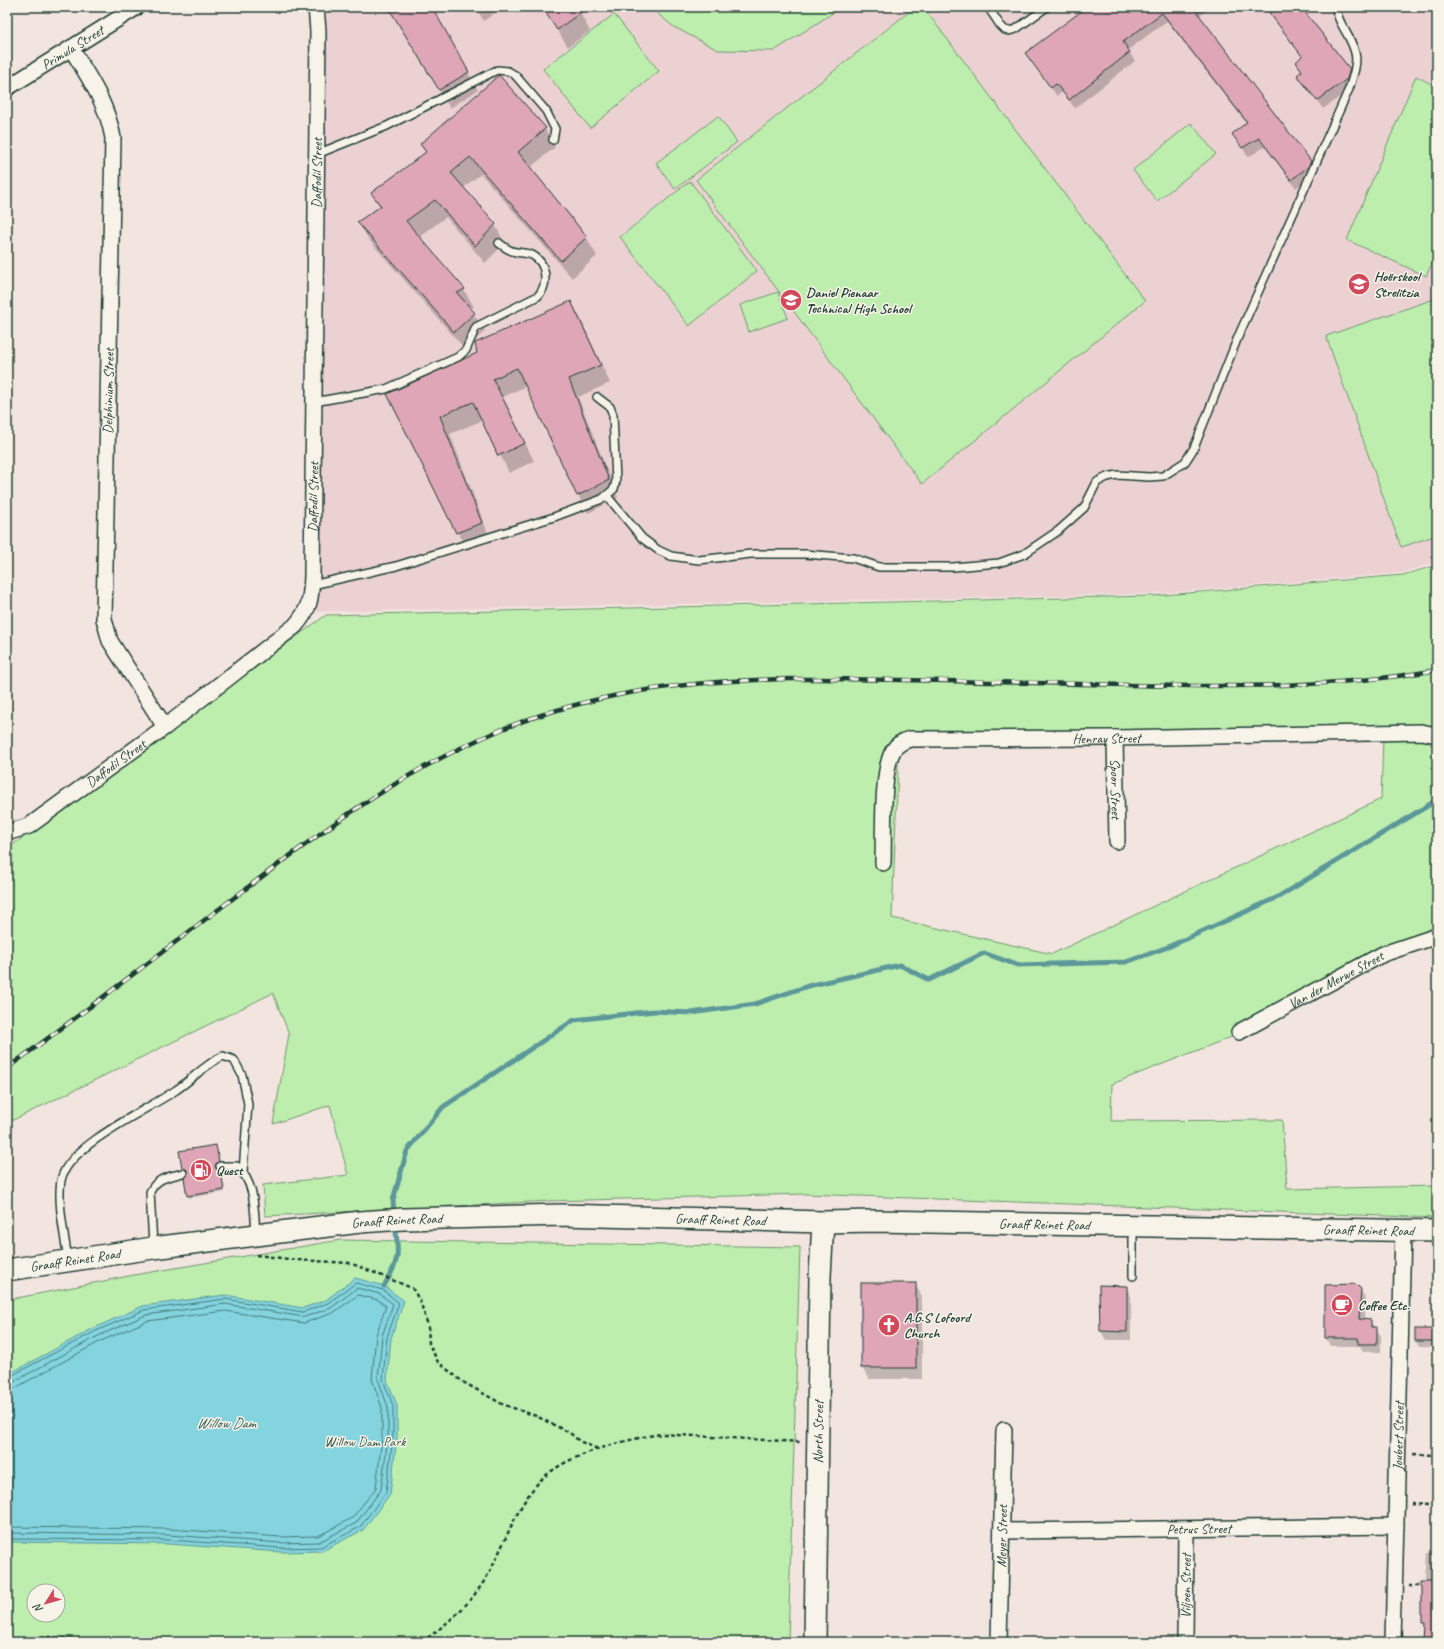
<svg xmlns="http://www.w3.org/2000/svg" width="1444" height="1649" font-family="Caveat,sans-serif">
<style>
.built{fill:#ecd1d3}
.green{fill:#bdeead;stroke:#6e9670;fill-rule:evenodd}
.water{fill:#83d4de;stroke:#5b989a}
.shadow{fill:#0003}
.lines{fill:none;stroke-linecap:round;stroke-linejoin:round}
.shore{stroke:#477978;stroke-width:1}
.stream{stroke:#5b989a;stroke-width:5}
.building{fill:#dfa6b8;stroke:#1f3d34}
.lane-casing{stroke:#1f3d34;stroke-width:10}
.street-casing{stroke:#1f3d34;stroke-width:18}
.secondary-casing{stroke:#1f3d34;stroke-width:24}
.path{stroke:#1f3d34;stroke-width:2.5;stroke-dasharray:4 3;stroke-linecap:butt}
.lane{stroke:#f7f3e8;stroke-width:7}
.street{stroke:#f7f3e8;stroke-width:15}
.secondary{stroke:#f7f3e8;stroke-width:21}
.rail-casing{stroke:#1f3d34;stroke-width:4.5}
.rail{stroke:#f7f3e8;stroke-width:3;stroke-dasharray:9;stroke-linecap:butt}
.labels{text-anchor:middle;stroke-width:3;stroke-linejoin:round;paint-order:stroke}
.street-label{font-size:14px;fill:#1f3d34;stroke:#f7f3e8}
.poi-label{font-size:14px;font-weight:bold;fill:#1f3d34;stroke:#f7f3e8;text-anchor:start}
.park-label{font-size:14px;fill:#375846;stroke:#f7f3e8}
.water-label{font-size:15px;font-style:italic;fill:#335b56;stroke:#f7f3e8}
</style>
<rect width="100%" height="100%" fill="#f2e4de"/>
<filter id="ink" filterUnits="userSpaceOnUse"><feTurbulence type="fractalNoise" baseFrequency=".025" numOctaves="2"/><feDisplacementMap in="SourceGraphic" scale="8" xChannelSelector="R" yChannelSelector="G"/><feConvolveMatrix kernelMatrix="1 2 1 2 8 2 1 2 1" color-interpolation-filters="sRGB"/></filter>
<g filter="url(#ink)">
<path class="built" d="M310,7h1127v555l-36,11 -250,21 -845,18z"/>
<g class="green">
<path d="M652,7h190l-68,44 -56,-1 -44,-23 -15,-12z"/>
<path d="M915,7h8l222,294 -223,183 -226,-304z"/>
<path d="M614,14l45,57 -69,57 -47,-59z"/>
<path d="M1416,76l21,11v166l-11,23 -79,-36z"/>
<path d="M718,116l19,26 -62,47 -19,-26z"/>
<path d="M1191,123l25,31 -59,47 -24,-31z"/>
<path d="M690,181l67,90 -68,55 -69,-89z"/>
<path d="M778,292l10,26 -39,14 -9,-27z"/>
<path d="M1437,298v237l-36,12 -75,-211z"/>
<path d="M1437,565v175l-15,-10 -523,10 -7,178 160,36 329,-155 2,-61 36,-1 18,11v187l-203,101 -122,48 -1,37 171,-1 5,69 150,-3v32l-631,-24 -256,7 -285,15 -2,-31 85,-10 -18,-70 -57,19 16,-90 -16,-41 -266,130v-274l319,-234 826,-19 251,-21z"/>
<path d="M340,1240l460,7 -12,395h-781v-342l127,-25zM34,1591h24v24h-24z"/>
</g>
<path class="water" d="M355,1278l29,8 20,15 -13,37 -4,42 10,25v33l-7,56 -27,36 -41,21 -41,1 -113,-8 -161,-2v-167l87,-47 49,-22 82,-11 78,13 23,-8z"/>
<g class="shadow">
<path d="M388,7h43l47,83 -28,18z"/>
<path d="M475,7h27l-18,14z"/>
<path d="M542,7h35l13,24 -22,16z"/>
<path d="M1088,7h124l-13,9 111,146 6,9 -3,5 -17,12 -31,-41 -17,10 -9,-15 8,-18 -80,-103 -39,29 7,11 -60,47 -13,-16 -5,4 -31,-43z"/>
<path d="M1265,7h47l-7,6 44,56 5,9 -2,10 -29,21 -24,-34 4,-3v-15z"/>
<path d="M545,129l10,18 -25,21 57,70 10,18 -25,22 -91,-104 -18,14 32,37 10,18 -20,20 -39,-46 -27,20 45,53 10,17 -4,2 15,22 -20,18 -96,-109 -11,-18 22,-15 -8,-13 54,-41 -5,-9z"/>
<path d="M571,302l10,18 29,63 -32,14 40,101 -30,15 -10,-18 -52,-109 -23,11 31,64 -25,12 -26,-53 -33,14 41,107 -24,9 -78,-156 89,-41z"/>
<path d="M216,1146l4,18 -4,5 6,6 3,17 -36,6 -1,-21 1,-5 -6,-4z"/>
<path d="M915,1284l7,12v83h-53l-7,-11z"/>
<path d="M1126,1287l5,9v44h-25l-5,-9z"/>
<path d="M1360,1289l5,9 -1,22 6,1 11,15v16h-18l-3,-6h-30l-4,-8z"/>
<path d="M1416,1330h21v17h-18l-3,-6z"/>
<path d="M1437,1535v107h-12l1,-16 -3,-5 5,-68h5v-2l4,-1z"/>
</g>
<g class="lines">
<g class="shore">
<path d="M7,1378l89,-47 48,-21 81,-11 78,13 25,-9 28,-20 27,7 16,13 -12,34 -4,42 10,27v31l-7,55 -26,35 -39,20 -40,1 -112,-8 -162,-1"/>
<path d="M7,1383l6,-1 85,-46 48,-21 79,-11 79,13 27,-9 26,-20 23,6 13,10 -11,32 -4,43 10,28v30l-7,53 -25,33 -37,19 -38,1 -112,-8 -162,-2"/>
<path d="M7,1389l8,-1 86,-47 46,-20 78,-10 79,12 29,-10 25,-18 20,5 8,6 -10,29 -4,44 10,29v29l-6,51 -24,30 -34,18 -37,1 -112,-8 -162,-2"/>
</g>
<g class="stream">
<path d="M394,1214l-1,-14 14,-49 36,-44 131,-87 80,-9 37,2 64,-9 53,-18 92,-21 29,15 55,-27 33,12 109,-3 42,-15 110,-50 159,-97"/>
<path d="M384,1286c16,-27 15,-32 11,-62"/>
</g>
</g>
<g class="building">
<path d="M388,7h44l37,65 -30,18z"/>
<path d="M542,7h46l-31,23z"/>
<path d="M1087,7h106l118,154 -3,6 -17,13 -32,-42 -17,10 -10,-14 15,-12 -85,-109 -39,29 7,10 -61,48 -13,-16 -5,4 -26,-35z"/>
<path d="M1265,7h36l49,62 -3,10 -30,22 -20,-26 5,-4 -6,-9 6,-6z"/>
<path d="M499,75l47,53 -28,24 69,85 -26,24 -91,-104 -19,16 45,51 -21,22 -40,-46 -29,21 59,68 -8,4 18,20 -21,19 -97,-110 24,-16 -10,-13 55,-41 -6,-8z"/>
<path d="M571,301l30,64 -32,14 40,101 -32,16 -60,-128 -24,11 32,64 -27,13 -25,-54 -33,14 42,107 -26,10 -69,-139 90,-41 -2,-10z"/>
<path d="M216,1145l3,16 -4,5 2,4 4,1 3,19 -37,6 -3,-18 3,-2 1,-4 -2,-3 -4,-1 -3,-17z"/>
<rect x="861" y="1283" width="55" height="85"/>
<path d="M1356,1284l5,5 -2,30 12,1v7h6v17h-19v-6h-33v-53z"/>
<path d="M1099,1285l28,1v46l-27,-1z"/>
<rect x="1415" y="1329" width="22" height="12"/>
<path d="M1422,1583h15v59h-13l1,-20h-3z"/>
</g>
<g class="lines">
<g class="lane-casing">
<g id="lane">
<path d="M988,7l12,18 5,5 4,1 7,-2 31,-22"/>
<path d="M317,154l70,-28 110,-56 11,1 7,4 31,36 9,18 -2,11"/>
<path d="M314,402l72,-13 72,-32 8,-7 10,-23 62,-31c11,-12 9,-33 -6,-41 -5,-2 -11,-2 -16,-3 -7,-1 -12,-5 -17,-9"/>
<path d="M607,496l35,42 16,12 13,6 28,4 52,-6h54l48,4 26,9h74l46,-4 25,-9 34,-23 26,-23 13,-26 10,-5 10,-2 32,2 14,-1 22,-14 9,-14 44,-111 111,-248c10,-30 10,-35 -6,-62 -3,-6 -7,-12 -7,-20"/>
<path d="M312,585l84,-19 158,-49 48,-18 12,-10 2,-8 -3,-66 -3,-8 -13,-10"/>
<path d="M220,1166h17c19,18 17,44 19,68"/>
<path d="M153,1245l-3,-53c7,-15 19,-15 33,-19"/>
<path d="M68,1259c-3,-20 -13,-67 -5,-85 13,-32 84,-64 113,-84 17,-11 29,-26 47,-34l11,4 8,15 6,29 -5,68"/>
<path d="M1133,1276v-48"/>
</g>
</g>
<g class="street-casing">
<g id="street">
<path d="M71,48c18,30 36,55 42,90l-9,481 6,22 55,86"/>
<path id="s1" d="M7,88l130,-81"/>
<path id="s2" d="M1115,738l2,103"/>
<path id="s3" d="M7,831h6l16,-5 136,-99 130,-101c15,-17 16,-27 17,-50l6,-545 -2,-24"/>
<path id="s4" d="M883,863c1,-25 -2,-92 10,-112 3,-6 10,-10 17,-12l205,-1 306,-6 16,3"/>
<path id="s5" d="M1239,1032l144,-78 54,-18"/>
<path id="s6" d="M1002,1531l394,-5"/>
<path id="s7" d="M999,1642l5,-212"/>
<path id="s8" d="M1185,1642l1,-112"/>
<path id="s9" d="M1393,1642l10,-412"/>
</g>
</g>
<g class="secondary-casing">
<g id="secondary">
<path id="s10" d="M7,1270l146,-22 207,-26 43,-3 159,-4 261,7 52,-1 562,10"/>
<path id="s11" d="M815,1642l5,-366 3,-54"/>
</g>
</g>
<g class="path">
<path d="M256,1255l41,5 53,3 62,25 8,13 8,24 1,19 9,18 25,20 39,22 34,12 34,17 9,8 19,8"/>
<path d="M1413,1454l20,1"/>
<path d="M1411,1503l18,1"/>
<path d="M1409,1586h13"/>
<path d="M13,1642l37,-5 50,5"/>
<path d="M422,1642c25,-18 48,-37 64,-64 19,-32 29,-73 57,-100 25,-24 84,-39 118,-44l139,8"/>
</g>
<use href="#lane" class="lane"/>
<use href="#street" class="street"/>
<use href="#secondary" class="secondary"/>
<g class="rail-casing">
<path id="rail" d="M7,1068c80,-57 157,-118 236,-177 83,-63 158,-119 255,-160 131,-55 266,-54 405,-51 75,1 150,3 225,5 103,2 207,3 309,-15"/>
</g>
<use href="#rail" class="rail"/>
</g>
</g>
<defs>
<g id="school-disc" transform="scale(1.15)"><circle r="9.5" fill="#d1495b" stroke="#f7f3e8"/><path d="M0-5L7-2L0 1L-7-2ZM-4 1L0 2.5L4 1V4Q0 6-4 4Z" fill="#fff"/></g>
<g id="fuel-disc" transform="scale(1.15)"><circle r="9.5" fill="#d1495b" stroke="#f7f3e8"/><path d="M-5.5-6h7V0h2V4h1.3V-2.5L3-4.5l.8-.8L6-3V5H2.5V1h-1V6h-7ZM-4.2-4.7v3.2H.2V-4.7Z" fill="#fff"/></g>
<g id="cafe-disc" transform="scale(1.15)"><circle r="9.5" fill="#d1495b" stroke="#f7f3e8"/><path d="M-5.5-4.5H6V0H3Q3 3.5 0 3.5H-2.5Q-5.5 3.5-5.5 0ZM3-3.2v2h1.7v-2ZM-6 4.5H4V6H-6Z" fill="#fff"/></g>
<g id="church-disc" transform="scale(1.15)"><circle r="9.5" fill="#d1495b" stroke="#f7f3e8"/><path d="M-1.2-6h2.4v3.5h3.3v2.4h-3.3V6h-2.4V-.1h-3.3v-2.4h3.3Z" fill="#fff"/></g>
</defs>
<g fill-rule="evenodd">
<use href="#school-disc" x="1359" y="284"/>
<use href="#school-disc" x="791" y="300"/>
<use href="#fuel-disc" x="201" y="1170"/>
<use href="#cafe-disc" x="1342" y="1305"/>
<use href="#church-disc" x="889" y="1325"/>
</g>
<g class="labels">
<g class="street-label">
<text dy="5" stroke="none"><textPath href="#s1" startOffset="77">Primula Street</textPath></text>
<text dy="5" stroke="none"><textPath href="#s3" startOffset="813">Daffodil Street</textPath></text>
<text transform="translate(108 391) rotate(-89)" y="5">Delphinium Street</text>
<text dy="5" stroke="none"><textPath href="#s3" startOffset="489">Daffodil Street</textPath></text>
<text dy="5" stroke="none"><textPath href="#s4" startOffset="331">Henray Street</textPath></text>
<text dy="5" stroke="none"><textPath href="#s3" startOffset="130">Daffodil Street</textPath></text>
<text dy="5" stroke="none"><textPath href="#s2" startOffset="51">Spoor Street</textPath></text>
<text dy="5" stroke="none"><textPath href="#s5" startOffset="110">Van der Merwe Street</textPath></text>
<text dy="5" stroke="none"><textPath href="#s10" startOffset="717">Graaff Reinet Road</textPath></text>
<text dy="5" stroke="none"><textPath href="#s10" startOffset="393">Graaff Reinet Road</textPath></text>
<text dy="5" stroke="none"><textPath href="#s10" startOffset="1041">Graaff Reinet Road</textPath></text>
<text dy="5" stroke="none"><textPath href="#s10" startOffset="1365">Graaff Reinet Road</textPath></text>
<text dy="5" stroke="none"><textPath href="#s10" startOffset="69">Graaff Reinet Road</textPath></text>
<text dy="5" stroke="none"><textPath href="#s11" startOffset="210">North Street</textPath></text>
<text dy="5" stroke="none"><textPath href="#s9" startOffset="206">Joubert Street</textPath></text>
<text dy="5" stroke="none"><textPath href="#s6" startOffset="197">Petrus Street</textPath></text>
<text dy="5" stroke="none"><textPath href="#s7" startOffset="106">Meyer Street</textPath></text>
<text dy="5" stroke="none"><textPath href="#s8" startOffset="56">Viljoen Street</textPath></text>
</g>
<g class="poi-label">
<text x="1374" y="281">Hoërskool<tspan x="1374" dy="16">Strelitzia</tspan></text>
<text x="806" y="297">Daniel Pienaar<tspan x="806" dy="16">Technical High School</tspan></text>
<text x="216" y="1175">Quest</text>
<text x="1358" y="1310">Coffee Etc.</text>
<text x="904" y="1322">A.G.S Lofoord<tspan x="904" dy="16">Church</tspan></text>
</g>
<g class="park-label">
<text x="365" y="1446">Willow Dam Park</text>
</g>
<g class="water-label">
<text x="226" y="1428">Willow Dam</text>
</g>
</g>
<rect width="1444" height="1649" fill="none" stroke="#f7f3e8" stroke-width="24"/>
<rect x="12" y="12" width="1420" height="1625" fill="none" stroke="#1f3d34" stroke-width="1.5" filter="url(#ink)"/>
<g transform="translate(46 1603) rotate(233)"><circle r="19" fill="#f7f3e8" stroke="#a1aaa0"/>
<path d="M0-3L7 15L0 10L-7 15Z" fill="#d1495b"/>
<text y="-6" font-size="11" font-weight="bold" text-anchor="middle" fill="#1f3d34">N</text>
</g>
</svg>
